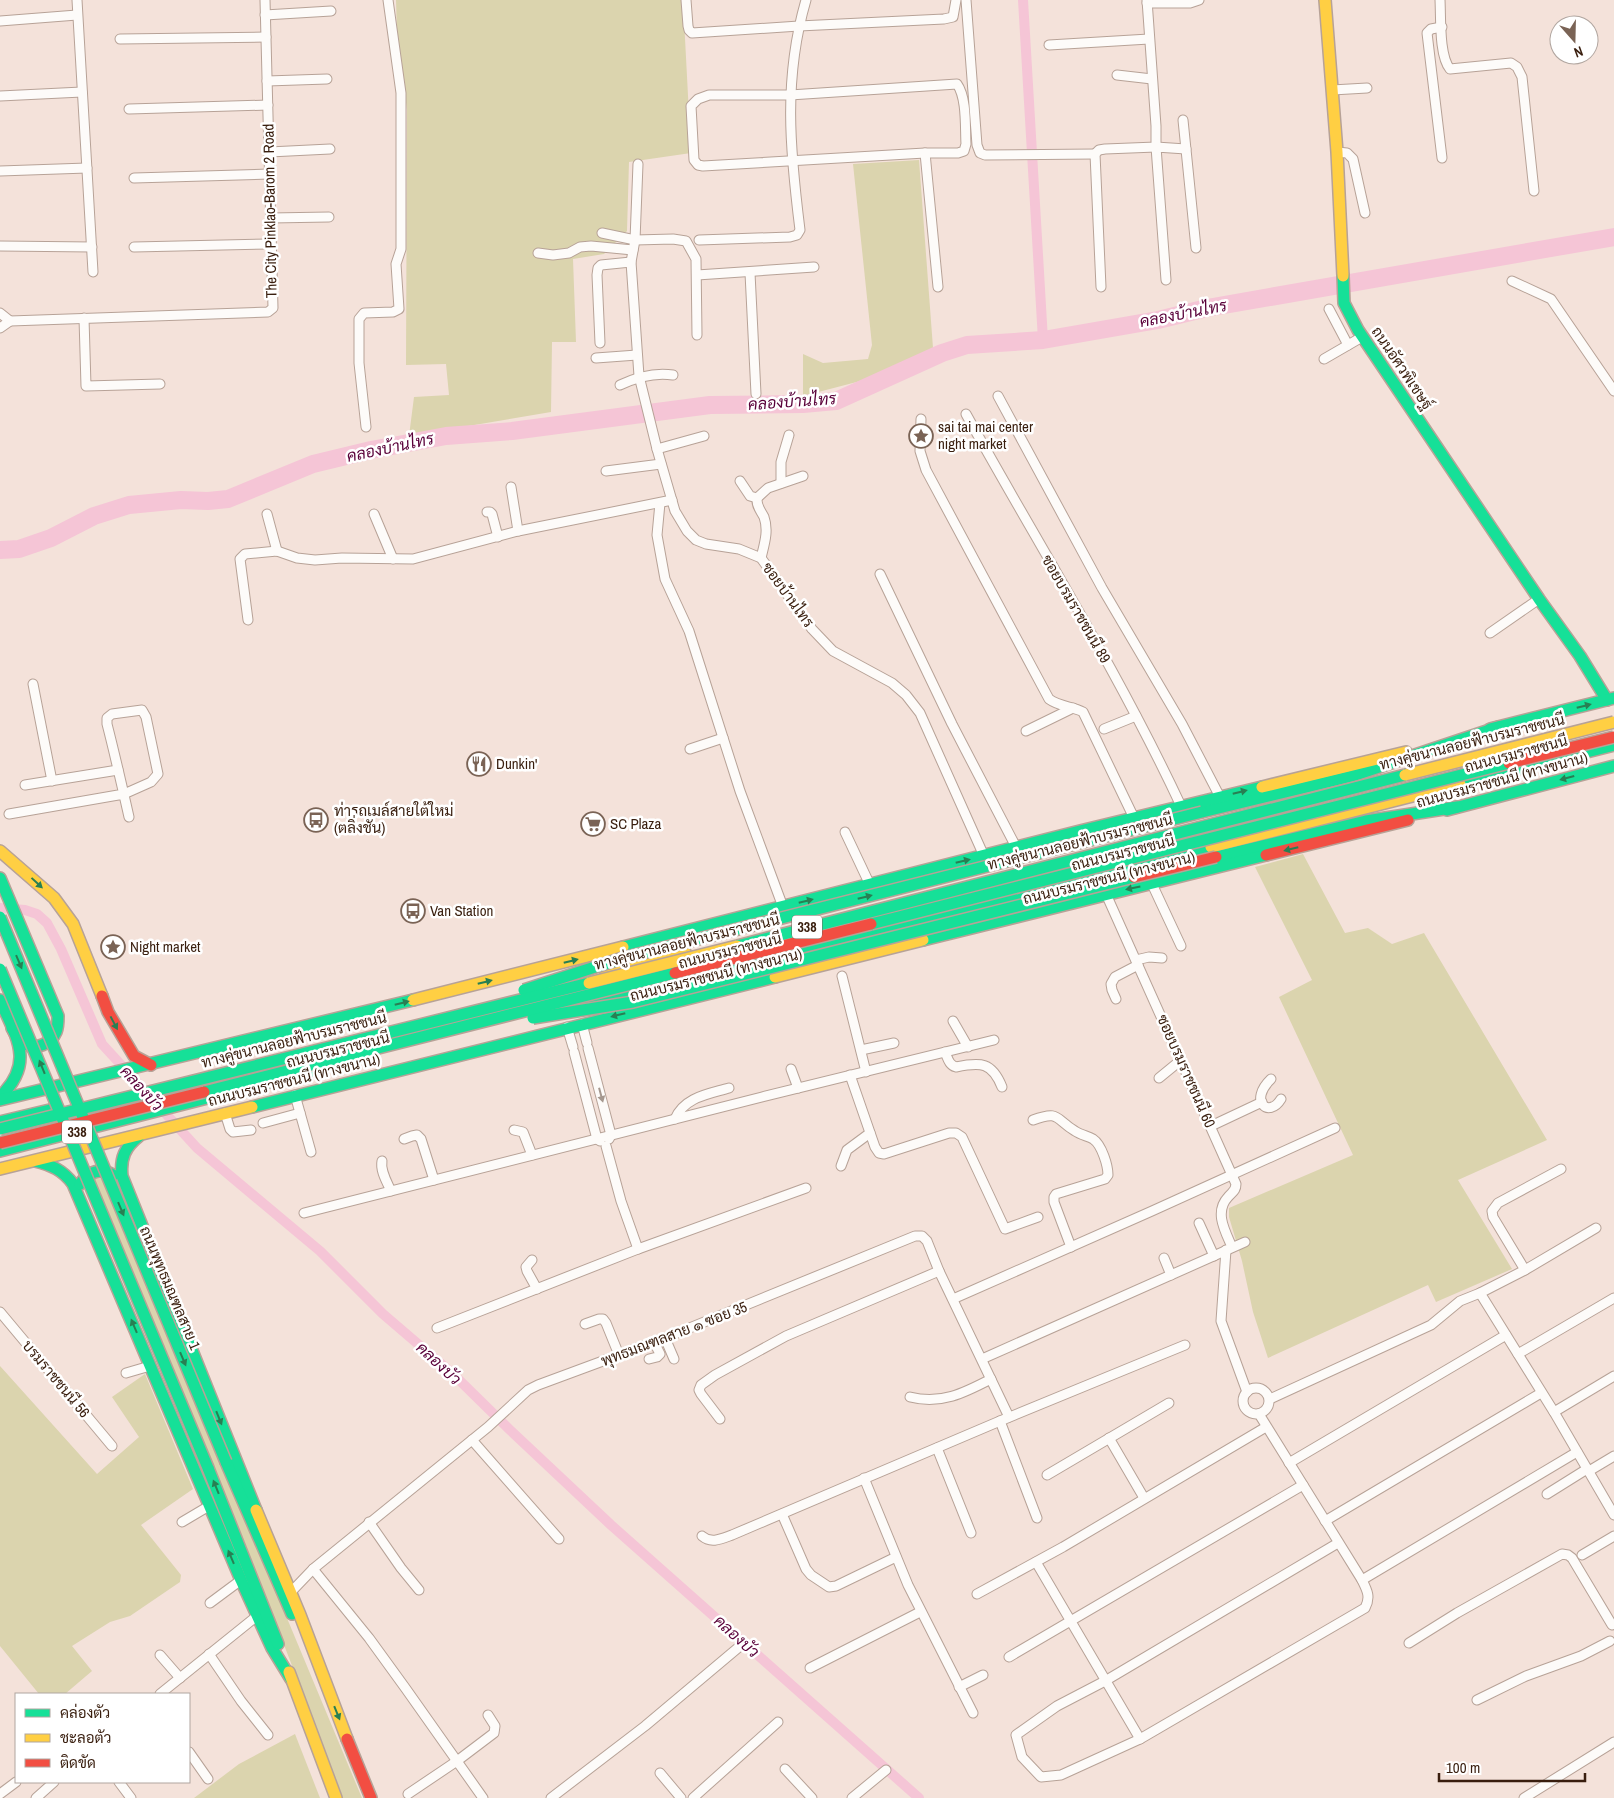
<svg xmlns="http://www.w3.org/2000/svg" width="1614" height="1798" font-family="'Archivo Narrow',Sarabun,sans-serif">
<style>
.green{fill:#dbd4ae}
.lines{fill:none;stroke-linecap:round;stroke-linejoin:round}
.canal{stroke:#f5c5d6;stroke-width:10}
.river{stroke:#f5c5d6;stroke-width:18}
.street-casing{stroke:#b7a297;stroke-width:11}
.fast-casing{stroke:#b7a297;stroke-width:14}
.slow-casing{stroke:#b7a297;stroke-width:14}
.jam-casing{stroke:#b7a297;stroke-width:14}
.street{stroke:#fdfbf9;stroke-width:9}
.fast{stroke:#16e098;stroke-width:11}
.slow{stroke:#ffcf43;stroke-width:11}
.jam{stroke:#f24e42;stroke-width:11}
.fast-bridge-casing{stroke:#b7a297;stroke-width:14;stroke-linecap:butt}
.slow-bridge-casing{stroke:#b7a297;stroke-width:14;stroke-linecap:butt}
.jam-bridge-casing{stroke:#b7a297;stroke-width:14;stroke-linecap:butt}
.fast-bridge{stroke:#16e098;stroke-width:11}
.slow-bridge{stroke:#ffcf43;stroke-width:11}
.jam-bridge{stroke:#f24e42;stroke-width:11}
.oneway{fill:#287f53}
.oneway2{fill:#a5988f}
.labels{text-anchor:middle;stroke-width:5;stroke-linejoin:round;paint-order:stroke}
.shield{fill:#fff;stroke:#746256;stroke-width:1}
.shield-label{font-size:14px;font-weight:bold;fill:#391e0e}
.street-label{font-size:15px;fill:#391e0e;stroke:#fff}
.poi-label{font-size:15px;fill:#391e0e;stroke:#fff;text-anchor:start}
.water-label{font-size:16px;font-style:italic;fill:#590039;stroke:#fff}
</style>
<rect width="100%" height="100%" fill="#f4e2da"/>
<g class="green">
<path d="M396,0h287l8,153 -62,9 -2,69 -23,23 -31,5 3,83h-24l-1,70 -142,24 5,-39 35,-2 -3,-31 -40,1 1,-255 -10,-76z"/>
<path d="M919,160l14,188 -61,30 -69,18v-42l20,9 45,-4 4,-14 -19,-181z"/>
<path d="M1303,854l42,79 23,-5 24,16 32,-11 123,207 -89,40 54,89 -76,33 -8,-17 -160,73 -15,-46 -11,-51 -13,-44v-9l124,-53 -74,-158 33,-17 -57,-113z"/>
<path d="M95,1179h17l7,8 71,178 89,234 83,199h-19l-99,-257 -29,-70 -129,-288z"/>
<path d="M0,1366l97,108 42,-37 -27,-40 33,-23 48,115 -52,36 40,50 -1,7 -50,34 -20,6 -38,24 20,25 -27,23h-26l-39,-48z"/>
<path d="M295,1734l25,64h-126l45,-34z"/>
</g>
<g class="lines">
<g class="canal">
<path d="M1023,0l20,340"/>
<path d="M0,908l25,2 12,4 10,9 14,26 41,95 95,104 123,103 63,63 70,60 57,56 101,95 308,273"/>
</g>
<path class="river" d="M0,550l19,-1 32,-11 43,-22 35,-11 52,-5 27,1 20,-2 85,-35 58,-14 75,-14 66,-5 198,-26 93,-1 33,-3 106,-48 25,-8 76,-5 115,-20 49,-12 407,-71"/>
<g class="street-casing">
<g id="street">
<path d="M77,0l16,272"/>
<path d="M686,0l2,26 1,4 3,3 107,-7 145,-7 9,-2 3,-17"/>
<path d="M966,0l11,145 3,8 5,2 110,-1"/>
<path d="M1440,0c1,18 -1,56 10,69l61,-6 6,4 5,10 12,114"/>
<path d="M1147,3h43l9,-3"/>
<path d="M265,15l66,-4"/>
<path d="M0,21l77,-6"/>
<path d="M1442,27l-11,2 -4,4 15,125"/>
<path d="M120,39l146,-2"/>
<path d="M1049,45l100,-6"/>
<path d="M1117,75l35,4"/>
<path d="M267,81l60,-2"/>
<path d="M957,84c10,14 8,43 9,60l-2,7 -6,2h-33l-222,13 -5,-1 -4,-5 -3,-54 7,-7 11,-4h81z"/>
<path d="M1332,90l35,-2"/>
<path d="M0,96l82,-4"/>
<path d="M129,109l139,-4"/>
<path d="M1183,120l13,128"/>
<path d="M269,152l61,-3"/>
<path d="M1337,152l10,1 6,6 12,54"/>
<path d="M925,153l13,134"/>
<path d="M638,164l-3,76 -4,22 8,114 18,73 18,62 12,20 9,9 10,4 33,5 22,9 51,71 21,22 59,32 14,12 14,18 64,143"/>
<path d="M0,171l87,-3"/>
<path d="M134,178l135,-4"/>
<path d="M271,218l58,-1"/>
<path d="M602,233l33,7 38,-1 13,2 10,18 1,76"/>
<path d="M699,240l91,-3 7,-2 3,-5c-10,-80 -17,-151 6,-230"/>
<path d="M0,246l92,1"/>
<path d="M134,247l137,-3"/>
<path d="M538,253l15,2 16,-2 11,-6 11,-1 42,4"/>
<path d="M750,273l6,121"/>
<path d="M697,275l117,-8"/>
<path d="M1166,280l-10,-133 30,2"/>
<path d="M1512,281l39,18 63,92"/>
<path d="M1101,287l-6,-133 4,-4 6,-1 51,-2v-21l-9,-126"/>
<path d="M1329,309l19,36"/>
<path d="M0,313l10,8 -10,7"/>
<path d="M84,318l2,68 74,-2"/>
<path d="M10,321l258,-9 5,-4 -8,-308"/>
<path d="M600,343l-3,-68 1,-7 3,-3 30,-3"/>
<path d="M596,358l41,-3"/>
<path d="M1324,359l38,-22"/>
<path d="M620,385c17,-8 34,-13 53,-10"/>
<path d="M998,396l104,192 80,136 38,73"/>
<path d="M966,414c72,130 152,257 215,392"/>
<path d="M921,419l-1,32 6,19 123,229c11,8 23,7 34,13l51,106"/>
<path d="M366,427l-7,-64v-44l5,-6 29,-1 6,-3 -3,-45 5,-15v-156l-13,-93"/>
<path d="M657,449l47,-13"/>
<path d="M606,471l55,-7"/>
<path d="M740,481l10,15 7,2"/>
<path d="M781,483v-21l8,-27"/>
<path d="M511,487l7,44"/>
<path d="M757,498c-1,8 4,13 7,19 5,14 0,28 -3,41"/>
<path d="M757,498l11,-10 35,-12"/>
<path d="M660,503l-3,32 8,44 24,52 51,160 43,116"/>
<path d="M487,512h3l2,2 6,23"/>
<path d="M267,514l10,37"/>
<path d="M374,514l19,45"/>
<path d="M880,574l72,150 64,123"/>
<path d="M248,620l-8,-61 5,-5 32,-3 20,7 18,2 27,-2 71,1 105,-28 154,-31"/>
<path d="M1490,633l49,-34"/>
<path d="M33,684l19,97"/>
<path d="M1104,729l32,-13"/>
<path d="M1026,731l47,-23"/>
<path d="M690,749l33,-11"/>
<path d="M25,785l93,-15"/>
<path d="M9,814l115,-20 27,-12 7,-8 -12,-57 -4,-7 -30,4 -5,4v6c8,31 15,62 22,93"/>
<path d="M845,832l25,53"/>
<path d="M1152,884l29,62"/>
<path d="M1106,894l130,290c0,7 -4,8 -8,13 -14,15 -3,34 4,50"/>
<path d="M1136,960l13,-3 13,1"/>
<path d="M842,976l24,96"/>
<path d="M1116,999l-4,-9 -1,-6 4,-7 23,-12"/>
<path d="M953,1021l15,26"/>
<path d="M582,1024l5,19"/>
<path d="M567,1027l6,20"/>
<path d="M588,1048l23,87 -2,4"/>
<path d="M861,1050l33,-7"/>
<path d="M574,1052l23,87 3,2"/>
<path d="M945,1052c3,7 4,13 11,15 25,-5 36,-5 46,20"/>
<path d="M791,1069l7,19"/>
<path d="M850,1075l25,72 4,6 5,1 65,-21h7l6,4 43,92 33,-12"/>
<path d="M1159,1078l22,-18"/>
<path d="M1271,1079c-23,22 -2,40 10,20"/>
<path d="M295,1095l16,57"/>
<path d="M225,1113l5,16 3,3 18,-2"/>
<path d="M675,1119c9,-22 34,-25 54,-31"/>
<path d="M1033,1120c27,-10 22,-1 42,11 6,4 13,5 18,8 9,6 15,27 15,36l-3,4 -49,15 -2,3v5l17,45"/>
<path d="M263,1123l37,-10"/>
<path d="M1211,1126l51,-24"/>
<path d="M514,1130l9,2 9,23"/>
<path d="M404,1139l8,-3 5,-1 4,4 13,41"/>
<path d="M606,1146l15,55 17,48"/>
<path d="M382,1161c-2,10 5,21 9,30"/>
<path d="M841,1166l6,-16 23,-17"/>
<path d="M304,1213l458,-116 232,-57"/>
<path d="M1199,1223l15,33"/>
<path d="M1226,1250l-5,71 26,71"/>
<path d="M1164,1258l7,17"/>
<path d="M532,1260l-6,7 1,4 10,18"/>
<path d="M1525,1270l-32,-53 -1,-6 6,-8 63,-34"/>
<path d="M1480,1293l74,119 60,103"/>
<path d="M953,1299l199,-88 183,-83"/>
<path d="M0,1312l112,134"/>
<path d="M585,1324l14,-5h4l3,4 13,32"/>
<path d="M437,1328l201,-79 168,-61"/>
<path d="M665,1338l9,21"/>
<path d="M1518,1354l96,-56"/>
<path d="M649,1359l8,-2 3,-3 -6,-12"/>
<path d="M982,1359l263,-117"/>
<path d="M126,1373l24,-7"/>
<circle cx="1256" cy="1401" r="13"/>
<path d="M910,1397c31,8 54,-4 81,-18"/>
<path d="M1270,1399l161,-74 29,-24 20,-8 45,-23 71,-42"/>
<path d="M1554,1412l60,-36"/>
<path d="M1259,1414l103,166c5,10 9,17 3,28l-225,131 -79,36 -20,2 -19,-20 -6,-22 41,-29 48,-25 233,-138"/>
<path d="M720,1419l-19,-25 -2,-4 2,-5 14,-10 71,-39 153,-65"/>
<path d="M1000,1421l37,97"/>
<path d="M1109,1438l35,60"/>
<path d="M472,1440l87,99"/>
<path d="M937,1448l34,85"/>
<path d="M1289,1463l217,-128"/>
<path d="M1589,1471l25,-15"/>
<path d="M1047,1475l122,-72"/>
<path d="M864,1478l44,107 65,128"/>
<path d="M1547,1494l40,-25"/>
<path d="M782,1514l24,55 5,6 18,12 7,-1 60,-29"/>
<path d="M1325,1521l216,-128"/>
<path d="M182,1522l27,-16"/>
<path d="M369,1522l32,46 18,22"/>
<path d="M702,1536c9,8 19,3 30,-1l268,-114 185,-76"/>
<path d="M1582,1555l32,-19"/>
<path d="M1036,1562l104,177"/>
<path d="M313,1569l56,69 37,51 77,109"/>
<path d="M1362,1580l215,-128"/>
<path d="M291,1592l22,-23 175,-142 40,-37 10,-5 127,-47 250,-102h7l5,5 12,30 70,146"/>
<path d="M977,1594l86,-47 203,-120"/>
<path d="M210,1603l31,-23"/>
<path d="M1409,1643l48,-30 105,-59 6,1 4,3 40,67"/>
<path d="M209,1654l32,47 27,34"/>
<path d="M160,1655l20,23"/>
<path d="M1009,1657l294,-172"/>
<path d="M810,1668l110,-56"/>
<path d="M959,1687l24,-12"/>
<path d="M160,1694l97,-78"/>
<path d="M1477,1700l49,-24 55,-20 29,-15"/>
<path d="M189,1752l19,27"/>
<path d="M785,1769l27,29"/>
<path d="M660,1773l21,25"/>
<path d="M119,1782l12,16"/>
<path d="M0,1794l16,-12"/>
<path d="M408,1794l49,-33 37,-28 1,-7 -7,-11"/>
<path d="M36,1798l18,-16"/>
<path d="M551,1798l94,-72 94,-79"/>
<path d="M693,1798l85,-76"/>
<path d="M852,1798l34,-28"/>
<path d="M1524,1798l90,-56"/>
</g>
</g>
<g class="fast-casing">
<g id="fast">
<path d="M1343,276l1,27 14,27 181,269 41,57 27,44"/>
<path d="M1490,729l124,-31"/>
<path d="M1460,784l154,-39"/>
<path d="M1447,810l167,-44"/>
<path d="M1202,812l150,-36 147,-49"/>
<path d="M1216,857l150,-36 91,-14"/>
<path d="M0,878l58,138c0,5 0,11 -2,16 -5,12 -20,18 -31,12 -6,-3 -10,-10 -13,-16"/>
<path d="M923,940l343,-85"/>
<path d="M623,947l457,-116 182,-44"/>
<path d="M0,1000c17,38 35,63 0,97"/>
<path d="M570,1007l641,-160"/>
<path d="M0,1100l413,-100"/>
<path d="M252,1107l523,-130"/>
<path d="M0,1122l54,-13"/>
<path d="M139,1136c-14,11 -19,22 -17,40l134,334"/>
<path d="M0,1151l324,-83"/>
<path d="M35,1161c16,4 28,9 38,23l168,396 31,68 19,31"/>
<path d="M80,1184c9,-12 19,-17 33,-9"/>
<path d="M226,1462l66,152"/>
<path d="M208,1468l70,176"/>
</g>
</g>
<g class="slow-casing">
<g id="slow">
<path d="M1325,0l12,152 6,124"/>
<path d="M1262,787l144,-35"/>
<path d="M1211,847l249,-63"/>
<path d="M0,851l54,47 19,26 29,72"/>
<path d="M606,972l79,-20"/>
<path d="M775,977l148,-37"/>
<path d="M413,1000l210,-53"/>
<path d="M0,1169l252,-62"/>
<path d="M256,1510l44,105 47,124"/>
<path d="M289,1672l47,126"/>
</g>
</g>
<g class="jam-casing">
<g id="jam">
<path d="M1266,855l142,-35"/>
<path d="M102,996l6,16 26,44 17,9"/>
<path d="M347,1739l24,59"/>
</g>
</g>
<use href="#street" class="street"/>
<use href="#fast" class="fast"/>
<use href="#slow" class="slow"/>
<use href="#jam" class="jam"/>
<g class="fast-bridge-casing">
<g id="fast-bridge">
<path d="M0,917l226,545"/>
<path d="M871,924l638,-161"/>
<path d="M737,946l668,-171"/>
<path d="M0,969l208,499"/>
<path d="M524,990l99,-32 579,-146"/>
<path d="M533,1018l100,-16 501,-125"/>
<path d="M204,1092l471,-119"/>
<path d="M0,1129l589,-146"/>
</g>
</g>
<g class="slow-bridge-casing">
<g id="slow-bridge">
<path d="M1405,775l209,-53"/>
<path d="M589,983l148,-37"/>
</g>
</g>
<g class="jam-bridge-casing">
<g id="jam-bridge">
<path d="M1509,763l105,-26"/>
<path d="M1134,877l82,-20"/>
<path d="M675,973l196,-49"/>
<path d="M0,1143l204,-51"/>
</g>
</g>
<use href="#fast-bridge" class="fast-bridge"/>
<use href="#slow-bridge" class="slow-bridge"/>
<use href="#jam-bridge" class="jam-bridge"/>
</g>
<defs><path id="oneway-solid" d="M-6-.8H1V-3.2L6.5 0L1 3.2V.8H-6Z" transform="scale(1.25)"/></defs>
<g class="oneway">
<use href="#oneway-solid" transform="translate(1584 706) rotate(-14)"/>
<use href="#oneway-solid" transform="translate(1567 778) rotate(165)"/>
<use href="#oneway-solid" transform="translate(1240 792) rotate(-14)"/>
<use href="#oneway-solid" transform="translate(1291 849) rotate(166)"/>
<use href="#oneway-solid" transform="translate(963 861) rotate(-13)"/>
<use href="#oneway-solid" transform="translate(37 883) rotate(43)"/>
<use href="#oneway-solid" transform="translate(1133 888) rotate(168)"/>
<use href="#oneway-solid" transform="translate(865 897) rotate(-14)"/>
<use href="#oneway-solid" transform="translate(806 901) rotate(-14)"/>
<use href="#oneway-solid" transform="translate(571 961) rotate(-14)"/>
<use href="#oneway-solid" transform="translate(19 962) rotate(67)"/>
<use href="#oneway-solid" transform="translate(485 982) rotate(-14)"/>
<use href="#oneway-solid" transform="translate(402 1003) rotate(-14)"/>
<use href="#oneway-solid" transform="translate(618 1015) rotate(166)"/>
<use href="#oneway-solid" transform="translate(114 1023) rotate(62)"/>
<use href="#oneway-solid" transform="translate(42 1067) rotate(-112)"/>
<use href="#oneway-solid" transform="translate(121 1209) rotate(67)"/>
<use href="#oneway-solid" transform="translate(134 1326) rotate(-113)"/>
<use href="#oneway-solid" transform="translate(183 1359) rotate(67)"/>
<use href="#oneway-solid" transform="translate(219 1418) rotate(68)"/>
<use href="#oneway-solid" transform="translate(216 1487) rotate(-112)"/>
<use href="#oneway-solid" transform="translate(231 1557) rotate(-113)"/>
<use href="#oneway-solid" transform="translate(337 1713) rotate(68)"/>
</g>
<use class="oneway2" href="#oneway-solid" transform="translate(601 1095) rotate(75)"/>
<defs>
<g id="sight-ring" transform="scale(1.25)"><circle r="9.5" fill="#fff" stroke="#7a6355" stroke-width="1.5"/><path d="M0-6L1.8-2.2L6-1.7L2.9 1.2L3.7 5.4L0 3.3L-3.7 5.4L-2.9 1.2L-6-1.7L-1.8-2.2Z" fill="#7a6355"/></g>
<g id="restaurant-ring" transform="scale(1.25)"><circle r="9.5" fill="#fff" stroke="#7a6355" stroke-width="1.5"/><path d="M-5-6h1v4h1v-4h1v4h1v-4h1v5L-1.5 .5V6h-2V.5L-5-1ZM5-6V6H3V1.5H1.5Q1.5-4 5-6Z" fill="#7a6355"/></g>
<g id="bus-ring" transform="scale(1.25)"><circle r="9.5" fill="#fff" stroke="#7a6355" stroke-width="1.5"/><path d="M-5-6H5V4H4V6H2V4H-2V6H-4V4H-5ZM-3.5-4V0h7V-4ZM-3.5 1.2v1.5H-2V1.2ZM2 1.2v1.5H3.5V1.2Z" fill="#7a6355"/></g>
<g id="supermarket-ring" transform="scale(1.25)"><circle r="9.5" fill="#fff" stroke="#7a6355" stroke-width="1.5"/><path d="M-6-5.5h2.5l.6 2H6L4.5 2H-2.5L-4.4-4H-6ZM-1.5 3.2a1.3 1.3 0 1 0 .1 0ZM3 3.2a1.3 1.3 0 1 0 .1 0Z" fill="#7a6355"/></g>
</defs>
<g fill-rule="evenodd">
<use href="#sight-ring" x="921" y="436"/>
<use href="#restaurant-ring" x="479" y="764"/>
<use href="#bus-ring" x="316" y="820"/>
<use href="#supermarket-ring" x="593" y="824"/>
<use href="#bus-ring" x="413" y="911"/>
<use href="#sight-ring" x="113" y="947"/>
</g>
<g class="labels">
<g class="shield">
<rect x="792" y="915.5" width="30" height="23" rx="4"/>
<rect x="62" y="1120.5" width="30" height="23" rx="4"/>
</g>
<g class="shield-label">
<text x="807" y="932">338</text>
<text x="77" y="1137">338</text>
</g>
<g class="street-label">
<text transform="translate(270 211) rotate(-91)" y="5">The City Pinklao-Barom 2 Road</text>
<text transform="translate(1402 368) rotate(56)" y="5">ถนนอัศวพิเชษฐ์</text>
<text transform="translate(788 595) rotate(54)" y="5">ซอยบ้านไทร</text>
<text transform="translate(1076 609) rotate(60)" y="5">ซอยบรมราชชนนี 89</text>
<text transform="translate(1472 742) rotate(-14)" y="5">ทางคู่ขนานลอยฟ้าบรมราชชนนี</text>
<text transform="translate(1516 754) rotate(-15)" y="5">ถนนบรมราชชนนี</text>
<text transform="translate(1502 780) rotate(-15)" y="5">ถนนบรมราชชนนี (ทางขนาน)</text>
<text transform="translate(1080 842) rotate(-14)" y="5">ทางคู่ขนานลอยฟ้าบรมราชชนนี</text>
<text transform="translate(1123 853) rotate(-14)" y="5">ถนนบรมราชชนนี</text>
<text transform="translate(1109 878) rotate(-14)" y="5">ถนนบรมราชชนนี (ทางขนาน)</text>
<text transform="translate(687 942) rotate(-14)" y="5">ทางคู่ขนานลอยฟ้าบรมราชชนนี</text>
<text transform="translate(730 951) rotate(-14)" y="5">ถนนบรมราชชนนี</text>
<text transform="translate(716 975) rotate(-14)" y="5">ถนนบรมราชชนนี (ทางขนาน)</text>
<text transform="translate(294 1040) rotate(-14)" y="5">ทางคู่ขนานลอยฟ้าบรมราชชนนี</text>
<text transform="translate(338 1050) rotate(-14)" y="5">ถนนบรมราชชนนี</text>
<text transform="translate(1186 1071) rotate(66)" y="5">ซอยบรมราชชนนี 60</text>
<text transform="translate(294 1080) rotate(-14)" y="5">ถนนบรมราชชนนี (ทางขนาน)</text>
<text transform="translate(170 1288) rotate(67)" y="5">ถนนพุทธมณฑลสาย 1</text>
<text transform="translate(674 1334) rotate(-21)" y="5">พุทธมณฑลสาย ๑ ซอย 35</text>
<text transform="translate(56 1379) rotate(50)" y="5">บรมราชชนนี 56</text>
</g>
<g class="poi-label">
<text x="938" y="432">sai tai mai center<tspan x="938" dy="17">night market</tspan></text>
<text x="496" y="769">Dunkin'</text>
<text x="334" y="816">ท่ารถเมล์สายใต้ใหม่<tspan x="334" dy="17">(ตลิ่งชัน)</tspan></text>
<text x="610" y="829">SC Plaza</text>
<text x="430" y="916">Van Station</text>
<text x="130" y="952">Night market</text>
</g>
<g class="water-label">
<text transform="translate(1183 313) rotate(-11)" y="6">คลองบ้านไทร</text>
<text transform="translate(792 401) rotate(-4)" y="6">คลองบ้านไทร</text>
<text transform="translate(390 447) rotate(-12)" y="6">คลองบ้านไทร</text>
<text transform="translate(142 1088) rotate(48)" y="6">คลองบัว</text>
<text transform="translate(439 1363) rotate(43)" y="6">คลองบัว</text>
<text transform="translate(737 1636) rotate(42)" y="6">คลองบัว</text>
</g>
</g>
<rect x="15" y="1693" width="175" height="90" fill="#ffffff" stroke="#b0a59f"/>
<rect x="25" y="1709" width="25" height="8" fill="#16e098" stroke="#b0a59f"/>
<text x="60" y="1718" font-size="15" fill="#391e0e">คล่องตัว</text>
<rect x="25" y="1734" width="25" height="8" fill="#ffcf43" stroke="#b0a59f"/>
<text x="60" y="1743" font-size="15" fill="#391e0e">ชะลอตัว</text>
<rect x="25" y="1759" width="25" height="8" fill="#f24e42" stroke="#b0a59f"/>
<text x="60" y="1768" font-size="15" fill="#391e0e">ติดขัด</text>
<g transform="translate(1574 40) rotate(160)"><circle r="24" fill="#ffffff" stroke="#b0a59f"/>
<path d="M0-4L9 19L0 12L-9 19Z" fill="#7a6355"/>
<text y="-8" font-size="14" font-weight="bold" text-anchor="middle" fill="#391e0e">N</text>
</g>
<path d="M1439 1773v8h146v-8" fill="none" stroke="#391e0e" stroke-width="2.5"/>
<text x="1446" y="1773" font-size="15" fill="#391e0e" stroke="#ffffff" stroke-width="4" paint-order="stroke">100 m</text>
</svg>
